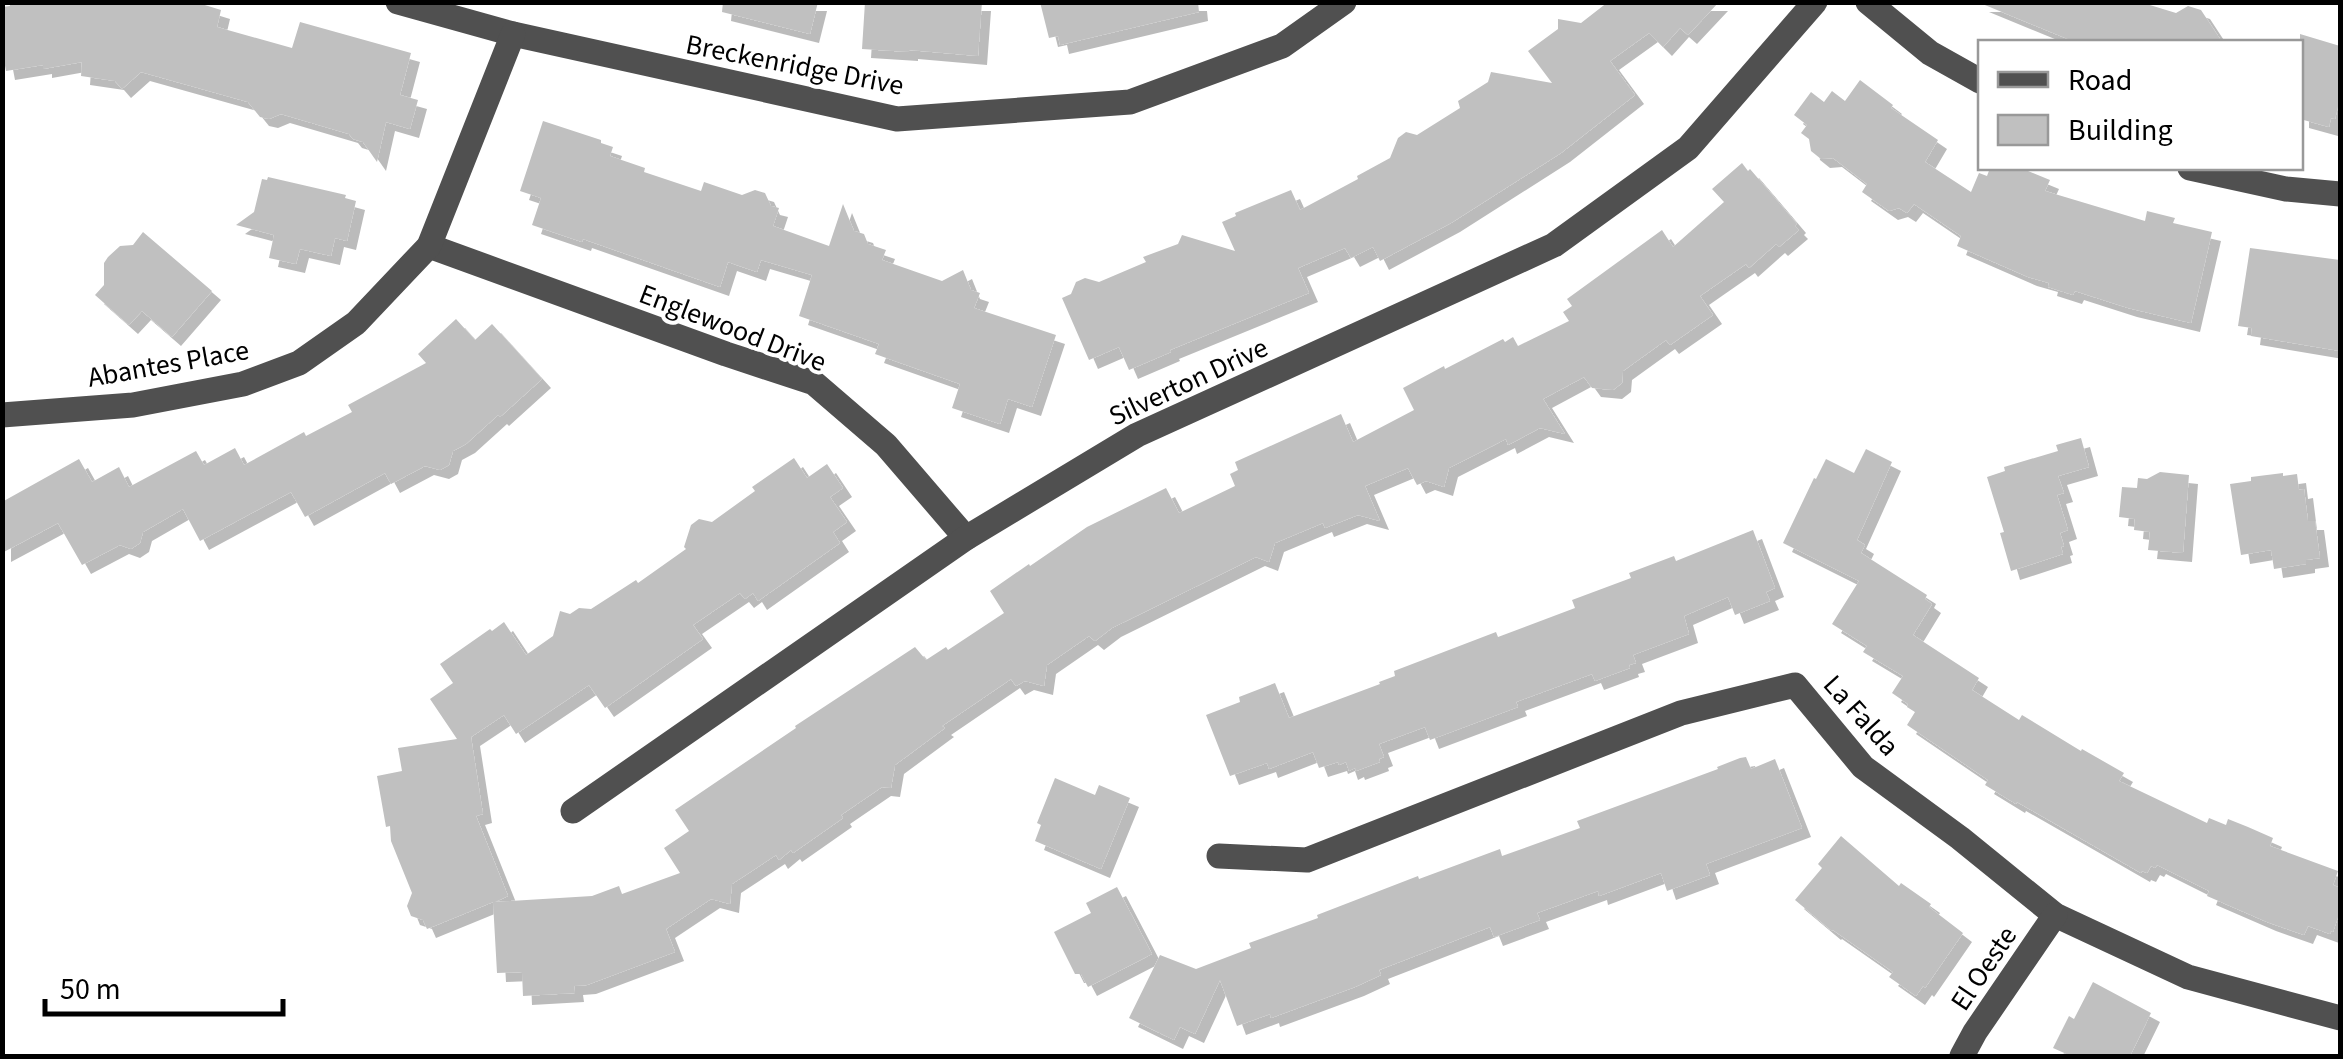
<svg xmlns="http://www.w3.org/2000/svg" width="2343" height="1059" font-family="'Source Sans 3',sans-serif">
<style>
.building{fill:#c0c0c0;filter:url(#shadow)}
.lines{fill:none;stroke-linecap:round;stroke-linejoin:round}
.minor{stroke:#505050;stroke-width:25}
.labels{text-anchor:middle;stroke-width:8;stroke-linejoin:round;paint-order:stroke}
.street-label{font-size:28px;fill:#000;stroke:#fff}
</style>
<defs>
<filter id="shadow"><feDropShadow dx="9" dy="9" stdDeviation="0" flood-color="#0004"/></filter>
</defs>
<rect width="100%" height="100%" fill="#fff"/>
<g class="building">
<path d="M9,2h186l26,8 -4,17 75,21 8,-26 111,31 -11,42 18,5 -8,29 -24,-7 -9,40 -14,-20 -10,-3 -4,-5 -68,-20 -12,5 -9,-2 -12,-15 -107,-30 -19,17 -7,-8 -34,-5 1,-14 -39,7v-4l-37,6 -4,-21v-43l8,-1z"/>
<path d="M723,2h95l-8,32 -88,-22z"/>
<path d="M865,2h117l-4,54 -69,-6v2l-47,-3z"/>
<path d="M1040,2h158l1,10 -139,33 -2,-9 -9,2z"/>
<path d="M1608,2h111l-31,33 -8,-7 -17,19 -14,-14 -39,28 25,34 -74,58 -110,70 -71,38 -7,-14 -22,11 -6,-10 -47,20 11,25 -139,57 1,2 -42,18 -10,-23 -30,13 -27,-62 9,-4 5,-12 9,-4 14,4 47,-20 -3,-5 35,-13 4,-9 53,16 -13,-29 14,-6 -1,-3 56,-23 9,20 58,-31 -1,-3 33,-18 8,-20 8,-6 11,3 43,-27 -2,-7 30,-19 3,-10 61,11 -24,-32 30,-22v-10l23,4z"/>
<path d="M2140,2l36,11 12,-7 13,4 21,32h-147l-95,-39z"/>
<path d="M2300,34l40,12v52l-5,21 -4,-1 -2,9 -29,-8z"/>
<path d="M1860,80l33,25 -2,3 47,32 -13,22 46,30 8,-19 8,3 3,-8h31l29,12 -5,11 100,30 2,-10 28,7 -2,5 39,9 -21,91 -63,-15 -53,-17 -2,4 -25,-8 1,-4 -21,-6 -71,-31 4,-10 -47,-32 -7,9 -8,-5 -10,3 -27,-19 5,-8 -34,-26 -12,1 -10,-8 -2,-12 -8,-6 6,-8 -13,-10 17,-23 13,10 8,-11 13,10z"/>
<path d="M543,121l58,19v3l12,4 -3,9 35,12 -1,4 57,19 3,-9 38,13 13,-5 10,3 6,13 8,2 -6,18 56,20 14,-42 11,27 10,3 4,10 18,6 -4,10 60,21 21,-11 8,20 9,3 -6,15 82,27 -24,72 -24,-8 -8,25 -48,-16 8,-24 -85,-30 4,-10 -80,-28 13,-41 -51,-15 -4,12 -29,-10 -8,25 -137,-48 -1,3 -50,-17 9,-27 -21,-7z"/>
<path d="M1742,163l6,8 2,-2 47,55 -2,2 4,4 -20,17 -3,-3 -27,24 -3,-4 -46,32 13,19 -43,30 -4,-5 -43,31 -1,12 -9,7 -21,-2 -8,-11 -41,22 22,35 -25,-6 -32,17 -2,-6 -57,29 -5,19 -18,-6 -9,4 -9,-17 -43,18 15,35 -22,-6 -33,13 -2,-5 -48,20 -6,19 -13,-5 -144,71 -17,13 -6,-5 -42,29 -3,21 -19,-5 -9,5 -5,-7 -69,47 3,2 -50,37 -4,23 -9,-1 -41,28 2,3 -50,35 -2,-3 -12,10 -3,-5 -44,29 -2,20 -19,-5 -45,30 9,23 -88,33 -13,1 1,7 -52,3 -1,-24 -25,1 -4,-71 -66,27 -4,-9 -12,-4 -4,-10 5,-13 -21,-52 -1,-15 -4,1 -9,-51 25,-5 -4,-23 59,-9 -27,-40 23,-16 -13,-19 50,-35 2,2 12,-9 22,33 27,-19 7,-25 10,3 9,-6 12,1 45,-29 2,3 48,-34 -2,-2 7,-22 8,-6 13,3 43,-31 -3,-4 42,-29 13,20 20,-14 16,24 -13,9 17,25 -14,10 7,11 -82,58 -5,-8 -8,6 -5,-6 -47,32 10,14 -98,69 -16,-23 -73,49 -12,-19 -33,22 12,77 -7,2 32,80 -13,6 97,-6 27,-10 3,8 58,-21 -16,-25 25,-17 -14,-21 121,-82 -1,-2 120,-79 11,13 20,-13 2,3 56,-37 -14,-22 39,-27 1,2 57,-39 79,-39 13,25 56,-27 -5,-12 8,-4 -3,-8 106,-48 12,28 61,-32 -11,-22 41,-22 1,3 58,-30 2,3 8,-5 5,9 51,-25 -6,-9 9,-6 -5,-7 95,-69 11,17 51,-45 -12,-13z"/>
<path d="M268,177l78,18 -1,3 11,3 -9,40 -12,-3 -4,18 -31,-7 -4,15 -27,-6 5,-23 -38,-10 18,-13 8,-33 5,1z"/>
<path d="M143,232l69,59 -40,46 -30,-26 -13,14 -34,-30 9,-10v-22l4,-6 12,-11 13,-1z"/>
<path d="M2250,248l90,12v91l-89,-15 1,-8 -14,-2z"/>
<path d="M456,319l19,21 17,-16 50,55 -42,38 -2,-2 -32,29 -13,7 -4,14 -9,5 -15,-4 -34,18 -6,-11 -80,44 -14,-25 -91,49 -17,-32 -40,23 -3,11 -9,6 -11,-4 -38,20 -24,-42 -56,30v-51l77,-43 13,23 27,-15 10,20 67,-36 8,14 31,-17 9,17 60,-33 2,4 46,-24 -4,-7 78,-42 -8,-9z"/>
<path d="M2081,438l8,29 -31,9 6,17 -7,2 11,35 -8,3 4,13 -3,1 2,7 -52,17 -11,-38 4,-1 -17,-55 18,-6 -1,-4 54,-16 -2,-6z"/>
<path d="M1866,449l26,13 -35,78 8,5 -4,8 66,42 -2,4 7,5 -19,31 66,43 -7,12 47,30 3,-5 59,36 1,-2 42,24 -5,8 88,42 2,-5 17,7 2,-6 20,8 25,11 -3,8 68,25 -5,14 7,3v23l-7,21 -2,-1 -1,3 -22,-8 -4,9 -37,-13 -60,-26 2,-5 -52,-26 -2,3 -4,-2 -4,7 -5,-2 -1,2 -124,-71 -1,2 -31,-19 3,-5 -81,-55 8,-13 -8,-5 1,-3 -16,-11 11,-17 -40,-24 4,-6 -35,-22 27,-43 -76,-38 31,-65 2,1 10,-20 28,14z"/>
<path d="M2160,472l29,3 -6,78 -35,-3 2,-18 -16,-2 1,-11 -16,-2 3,-30 15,1 1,-10 9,1z"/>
<path d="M2283,473v3l14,-2 2,16 5,-1 4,32h7l5,37 -14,2v4l-32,5 -3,-19 -30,5 -11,-71 21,-3v-4z"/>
<path d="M1753,530l22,58 -9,4 4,9 -35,14 -7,-18 -44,19 5,18 -56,21 3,8 -7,2 1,3 -35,13 -3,-7 -76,28 2,5 -88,33 -5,-13 -46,17 5,13 -5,2 1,3 -24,9 -1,-3 -6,3 -3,-9 -7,3 -1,-3 -19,6 -6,-16 -44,17 -2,-6 -37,13 -24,-61 34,-13 -1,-5 36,-14 14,35 91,-34 -1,-2 16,-6 -1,-5 102,-39 2,5 77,-29 -3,-8 59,-22 -2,-5 45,-17 2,5z"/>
<path d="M1746,757l5,12 24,-10 27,69 -96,36 4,11 -43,16 -6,-18 -62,23 -1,-5 -61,22 3,7 -46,17 -4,-10 -111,43 2,5 -26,12 -84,31 -1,-4 -33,12 -17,-46 -25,54 -15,-7 -6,13 -45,-22 31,-63 36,14 55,-21 -2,-5 69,-25 -1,-3 101,-39 1,3 81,-30 2,7 78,-28 -3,-7 141,-52 -1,-2 23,-9z"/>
<path d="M1055,778l40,17 4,-10 31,13 -29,71 -66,-28 6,-16 -4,-2z"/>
<path d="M1841,836l58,50 2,-3 30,21 -2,3 34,26 -38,55 -2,-2 -7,10 -27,-19 4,-5 -60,-42 -1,1 -37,-31 27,-32 -4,-4z"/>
<path d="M1117,887l35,67 -64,33 -7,-13h-6l-21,-42 37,-19 -5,-10z"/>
<path d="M2093,982l58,31 -21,43h-59l-18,-8 16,-32 5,3z"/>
</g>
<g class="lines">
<g class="minor">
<path d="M398,2l115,32 384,85 233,-17 152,-56 62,-44"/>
<path d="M1868,2l62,51 50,28"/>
<path d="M2190,168l96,21 54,5"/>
<path d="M429,246l297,108 88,29 72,62 80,93"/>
<path d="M2,415l131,-10 110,-21 56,-21 57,-40 73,-77 84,-212"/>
<path d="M573,811l393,-273 171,-103 417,-190 134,-97 127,-146"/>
<path d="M1219,856l88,4 374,-147 114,-28 68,82 97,71 95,77 133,62 152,41"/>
<path d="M1962,1056l13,-24 80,-117"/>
</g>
</g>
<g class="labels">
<g class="street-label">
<text transform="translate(795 64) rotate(11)" y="10">Breckenridge Drive</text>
<text transform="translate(733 327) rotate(21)" y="10">Englewood Drive</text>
<text transform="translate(168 363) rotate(-10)" y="10">Abantes Place</text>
<text transform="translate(1188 381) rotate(-25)" y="10">Silverton Drive</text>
<text transform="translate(1862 715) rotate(48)" y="10">La Falda</text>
<text transform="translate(1983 968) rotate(-56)" y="10">El Oeste</text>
</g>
</g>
<rect width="2343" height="1059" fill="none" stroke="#000000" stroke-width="10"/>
<rect x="1978" y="40" width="325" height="130" fill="#ffffff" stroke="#999999" stroke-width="2.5"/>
<rect x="1998" y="72" width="50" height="15" fill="#505050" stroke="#999999" stroke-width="2.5"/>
<text x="2068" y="90" font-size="30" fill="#000000">Road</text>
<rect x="1998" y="115" width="50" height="30" fill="#c0c0c0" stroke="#999999" stroke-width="2.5"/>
<text x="2068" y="140" font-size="30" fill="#000000">Building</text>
<path d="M45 999v15h238v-15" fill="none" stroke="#000000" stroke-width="5"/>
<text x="60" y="999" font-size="30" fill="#000000" stroke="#ffffff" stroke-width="8" paint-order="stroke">50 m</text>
</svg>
